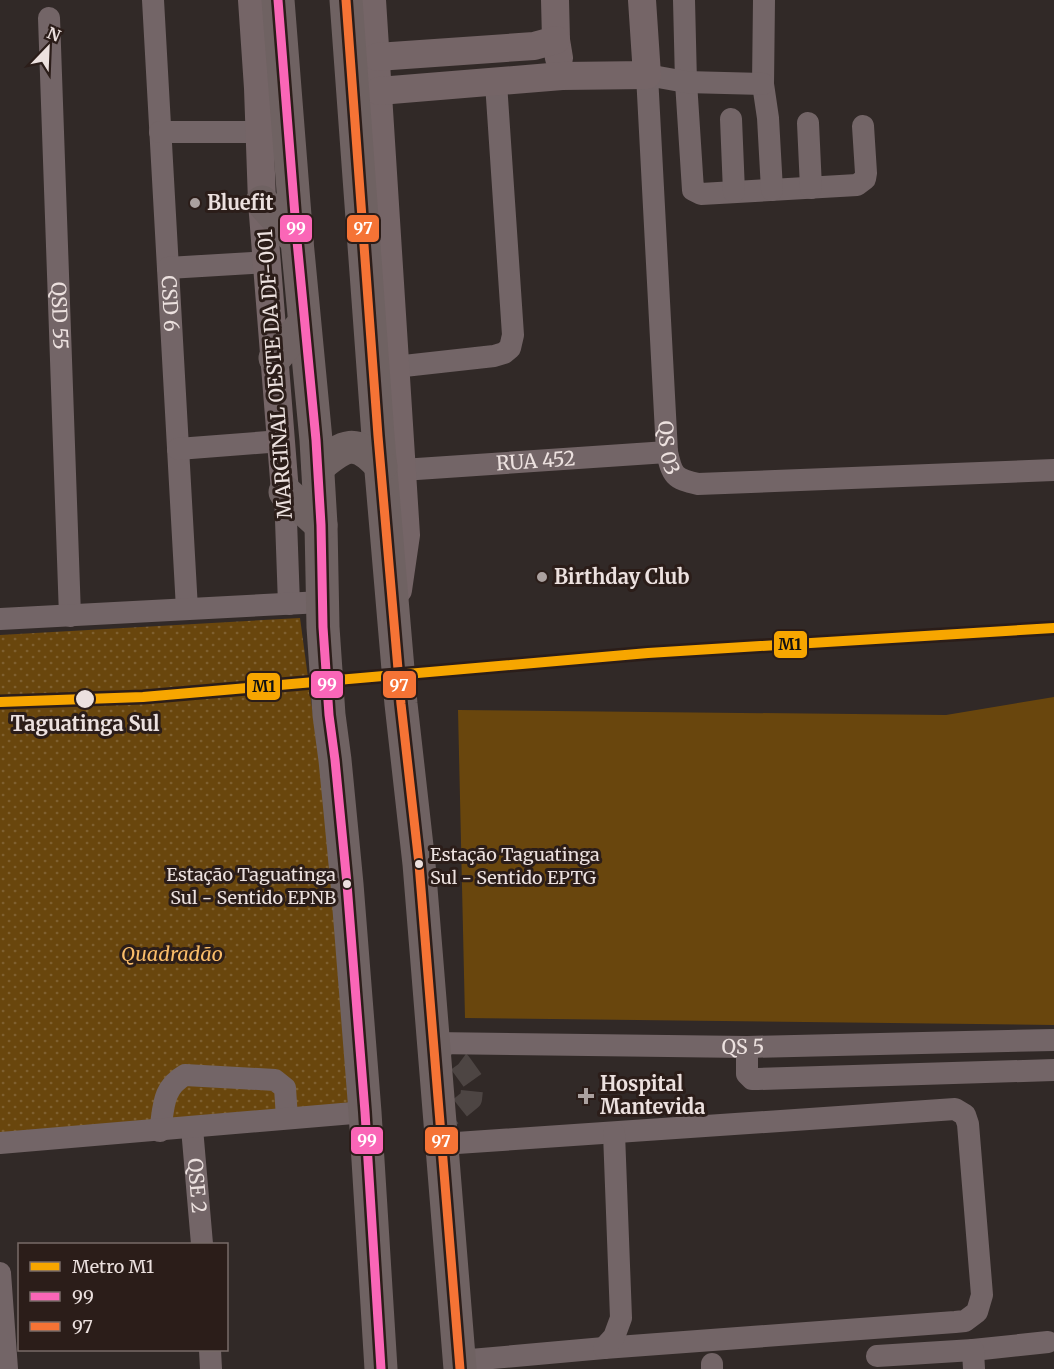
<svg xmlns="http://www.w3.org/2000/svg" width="1054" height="1369" font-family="Merriweather,serif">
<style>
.grass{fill:#69460d}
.park{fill:url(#park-dots)}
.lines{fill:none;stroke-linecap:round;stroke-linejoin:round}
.minor-tunnel{stroke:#4d4543;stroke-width:22;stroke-dasharray:22 11;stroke-linecap:butt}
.minor{stroke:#736567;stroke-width:22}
.major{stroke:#756567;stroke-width:28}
.highway{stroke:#6f6262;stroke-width:33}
.bus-1-casing{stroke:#2b1d19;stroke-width:14}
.bus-2-casing{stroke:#2b1d19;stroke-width:14}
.bus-1{stroke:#fa66b7;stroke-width:9}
.bus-2{stroke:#f57335;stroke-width:9}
.metro-1-casing{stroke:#2b1d19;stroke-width:15}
.metro-1{stroke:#f7a600;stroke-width:10}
.poi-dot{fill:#aba19f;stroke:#2b1d19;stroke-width:2}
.stop-dot{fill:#ece1df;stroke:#2b1d19;stroke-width:2}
.labels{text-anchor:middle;stroke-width:6;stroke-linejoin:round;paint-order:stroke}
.bus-label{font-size:18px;fill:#ece1df;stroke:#2b1d19;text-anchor:start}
.poi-label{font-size:20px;font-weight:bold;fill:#ece1df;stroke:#2b1d19;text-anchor:start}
.street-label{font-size:20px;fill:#ece1df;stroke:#2b1d19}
.stop-label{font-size:20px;font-weight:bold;fill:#ece1df;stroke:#2b1d19}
.park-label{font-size:20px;font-style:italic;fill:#fabd6a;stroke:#2b1d19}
.line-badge{stroke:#2b1d19;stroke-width:2}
.badge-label{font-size:16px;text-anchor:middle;font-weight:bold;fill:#fff}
.pale-badge-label{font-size:16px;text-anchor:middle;font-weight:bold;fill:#111}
</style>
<defs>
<pattern id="park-dots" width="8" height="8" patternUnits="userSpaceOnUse" patternTransform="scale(1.5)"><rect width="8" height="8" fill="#69460d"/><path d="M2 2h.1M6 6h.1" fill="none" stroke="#7f6030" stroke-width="1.8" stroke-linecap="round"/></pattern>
</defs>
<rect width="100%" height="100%" fill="#312927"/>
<path class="grass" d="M1054,697v328l-589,-7 -7,-308 488,5z"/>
<path class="park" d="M300,618l62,462 3,32 -365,27v-504z"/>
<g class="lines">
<path class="minor-tunnel" d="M433,1043l27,20 13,18 -2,18 -31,25"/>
<g class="minor">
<path id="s1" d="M153,0l34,609"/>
<path d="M684,0l2,82 7,108 8,4 156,-9 8,-6 1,-6 -3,-47"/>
<path d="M764,0l-1,84 5,34 4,72"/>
<path id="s2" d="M49,18l21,598"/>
<path id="s3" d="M763,84l-77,-2 -39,-7 20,377c5,23 7,27 31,32l356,-14"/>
<path d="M731,119l3,73"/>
<path d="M808,123l3,65"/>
<path d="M160,132h100"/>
<path d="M168,268l99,-6"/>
<path d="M395,367l99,-11 10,-3 6,-5 3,-13 -17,-252"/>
<path d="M178,449l103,-8"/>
<path id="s4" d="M402,470l265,-18"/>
<path d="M285,492l4,112"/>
<path d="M0,619l322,-17"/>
<path id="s5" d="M433,1043l314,4 307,-7"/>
<path d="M747,1047v27l5,5h6l296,-9"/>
<path id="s6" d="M192,1128l10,116"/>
<path d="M160,1131c4,-24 2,-43 25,-56l90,5 10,8 2,30"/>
<path d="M0,1143l365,-31"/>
<path d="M442,1144l513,-35 10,6 3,9 14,171 -5,17 -12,9 -10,1 -351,26 -145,13"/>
<path d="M0,1273l7,96"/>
<path d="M604,1348l10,-11 7,-19 -7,-185"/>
<path d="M210,1350l1,19"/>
<path d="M973,1350l75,-8"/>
<path d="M877,1356l96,-6 1,19"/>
<path d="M712,1364v5"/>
</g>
<g class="major">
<path d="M252,0l6,88 4,114 23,290"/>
<path d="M372,0l34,535 -8,55"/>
<path d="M555,0l1,40 3,18"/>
<path d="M377,57l157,-11 22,-6"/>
<path d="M379,91l183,-15 85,-1 -5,-75"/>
</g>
<g class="highway">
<path d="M278,0l19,241 19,199 5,85 2,102 6,88 6,45 12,124 18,228 16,257"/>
<path d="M346,0l32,436 23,268 18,160 41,505"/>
<path d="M262,202l35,39"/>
<path d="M275,358l29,-35"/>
<path d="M318,467c27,-23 37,-29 63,-1"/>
<path d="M285,492l36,33"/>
</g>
<g class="bus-1-casing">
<path id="bus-1" d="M278,0l19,241 19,199 5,85 2,102 6,88 6,45 12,124 18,228 16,257"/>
</g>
<g class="bus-2-casing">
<path id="bus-2" d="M346,0l32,436 23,268 18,160 41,505"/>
</g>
<use href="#bus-1" class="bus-1"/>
<use href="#bus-2" class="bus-2"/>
<g class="metro-1-casing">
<path id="metro-1" d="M0,702l143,-5 505,-44 406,-25"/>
</g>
<use href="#metro-1" class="metro-1"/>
</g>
<g class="poi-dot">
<circle cx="195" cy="203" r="6"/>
<circle cx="542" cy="577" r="6"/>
<path d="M583 1087h6v6h6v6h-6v6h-6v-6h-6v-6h6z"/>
</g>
<g class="stop-dot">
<circle cx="85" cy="699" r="10"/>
<circle cx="419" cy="864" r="5"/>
<circle cx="347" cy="884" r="5"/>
</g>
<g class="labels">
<g class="bus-label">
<text x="430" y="861">Estação Taguatinga<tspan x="430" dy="23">Sul - Sentido EPTG</tspan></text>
<text x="336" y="881" text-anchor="end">Estação Taguatinga<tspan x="336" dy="23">Sul - Sentido EPNB</tspan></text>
</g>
<g class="poi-label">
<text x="207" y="210">Bluefit</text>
<text x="554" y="584">Birthday Club</text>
<text x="600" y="1091">Hospital<tspan x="600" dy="23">Mantevida</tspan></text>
</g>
<g class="street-label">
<text dy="7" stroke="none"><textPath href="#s1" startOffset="304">CSD 6</textPath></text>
<text dy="7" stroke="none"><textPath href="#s2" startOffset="298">QSD 55</textPath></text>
<text transform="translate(275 374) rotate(-94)" y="7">MARGINAL OESTE DA DF-001</text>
<text dy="7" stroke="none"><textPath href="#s3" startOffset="490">QS 03</textPath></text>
<text dy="7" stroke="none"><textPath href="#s4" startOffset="134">RUA 452</textPath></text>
<text dy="7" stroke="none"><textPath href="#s5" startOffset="310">QS 5</textPath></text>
<text dy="7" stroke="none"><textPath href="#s6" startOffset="58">QSE 2</textPath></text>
</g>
<g class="stop-label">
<text x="85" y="731">Taguatinga Sul</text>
</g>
<g class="park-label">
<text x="172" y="961">Quadradão</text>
</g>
</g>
<g class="line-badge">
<rect x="279" y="214" width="34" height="29" rx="6" fill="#fa66b7"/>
<rect x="346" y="214" width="34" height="29" rx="6" fill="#f57335"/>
<rect x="773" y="630" width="35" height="29" rx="6" fill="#f7a600"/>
<rect x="310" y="670" width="34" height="29" rx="6" fill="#fa66b7"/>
<rect x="382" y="670" width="35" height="29" rx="6" fill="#f57335"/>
<rect x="246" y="672" width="35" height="29" rx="6" fill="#f7a600"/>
<rect x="350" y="1126" width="34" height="29" rx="6" fill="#fa66b7"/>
<rect x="424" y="1126" width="35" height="29" rx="6" fill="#f57335"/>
</g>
<g class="badge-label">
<text x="296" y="234">99</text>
<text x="363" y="234">97</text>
<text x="327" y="690">99</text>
<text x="399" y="691">97</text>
<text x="367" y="1146">99</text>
<text x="441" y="1147">97</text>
</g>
<g class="pale-badge-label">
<text x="790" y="650">M1</text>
<text x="264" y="692">M1</text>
</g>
<rect x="18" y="1243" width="210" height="108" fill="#2b1d19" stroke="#786b68" stroke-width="1.5"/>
<rect x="30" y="1262" width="30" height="9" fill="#f7a600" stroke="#786b68" stroke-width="1.5"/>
<text x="72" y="1273" font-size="18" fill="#ece1df">Metro M1</text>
<rect x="30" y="1292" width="30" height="9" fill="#fa66b7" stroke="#786b68" stroke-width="1.5"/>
<text x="72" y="1303" font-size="18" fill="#ece1df">99</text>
<rect x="30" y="1322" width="30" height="9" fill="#f57335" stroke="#786b68" stroke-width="1.5"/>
<text x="72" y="1333" font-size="18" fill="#ece1df">97</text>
<g transform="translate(48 48) rotate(23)" stroke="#2b1d19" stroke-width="4.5" paint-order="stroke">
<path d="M0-4.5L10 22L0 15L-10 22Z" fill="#ece1df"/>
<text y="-9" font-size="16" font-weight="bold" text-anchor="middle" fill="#ece1df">N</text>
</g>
</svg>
